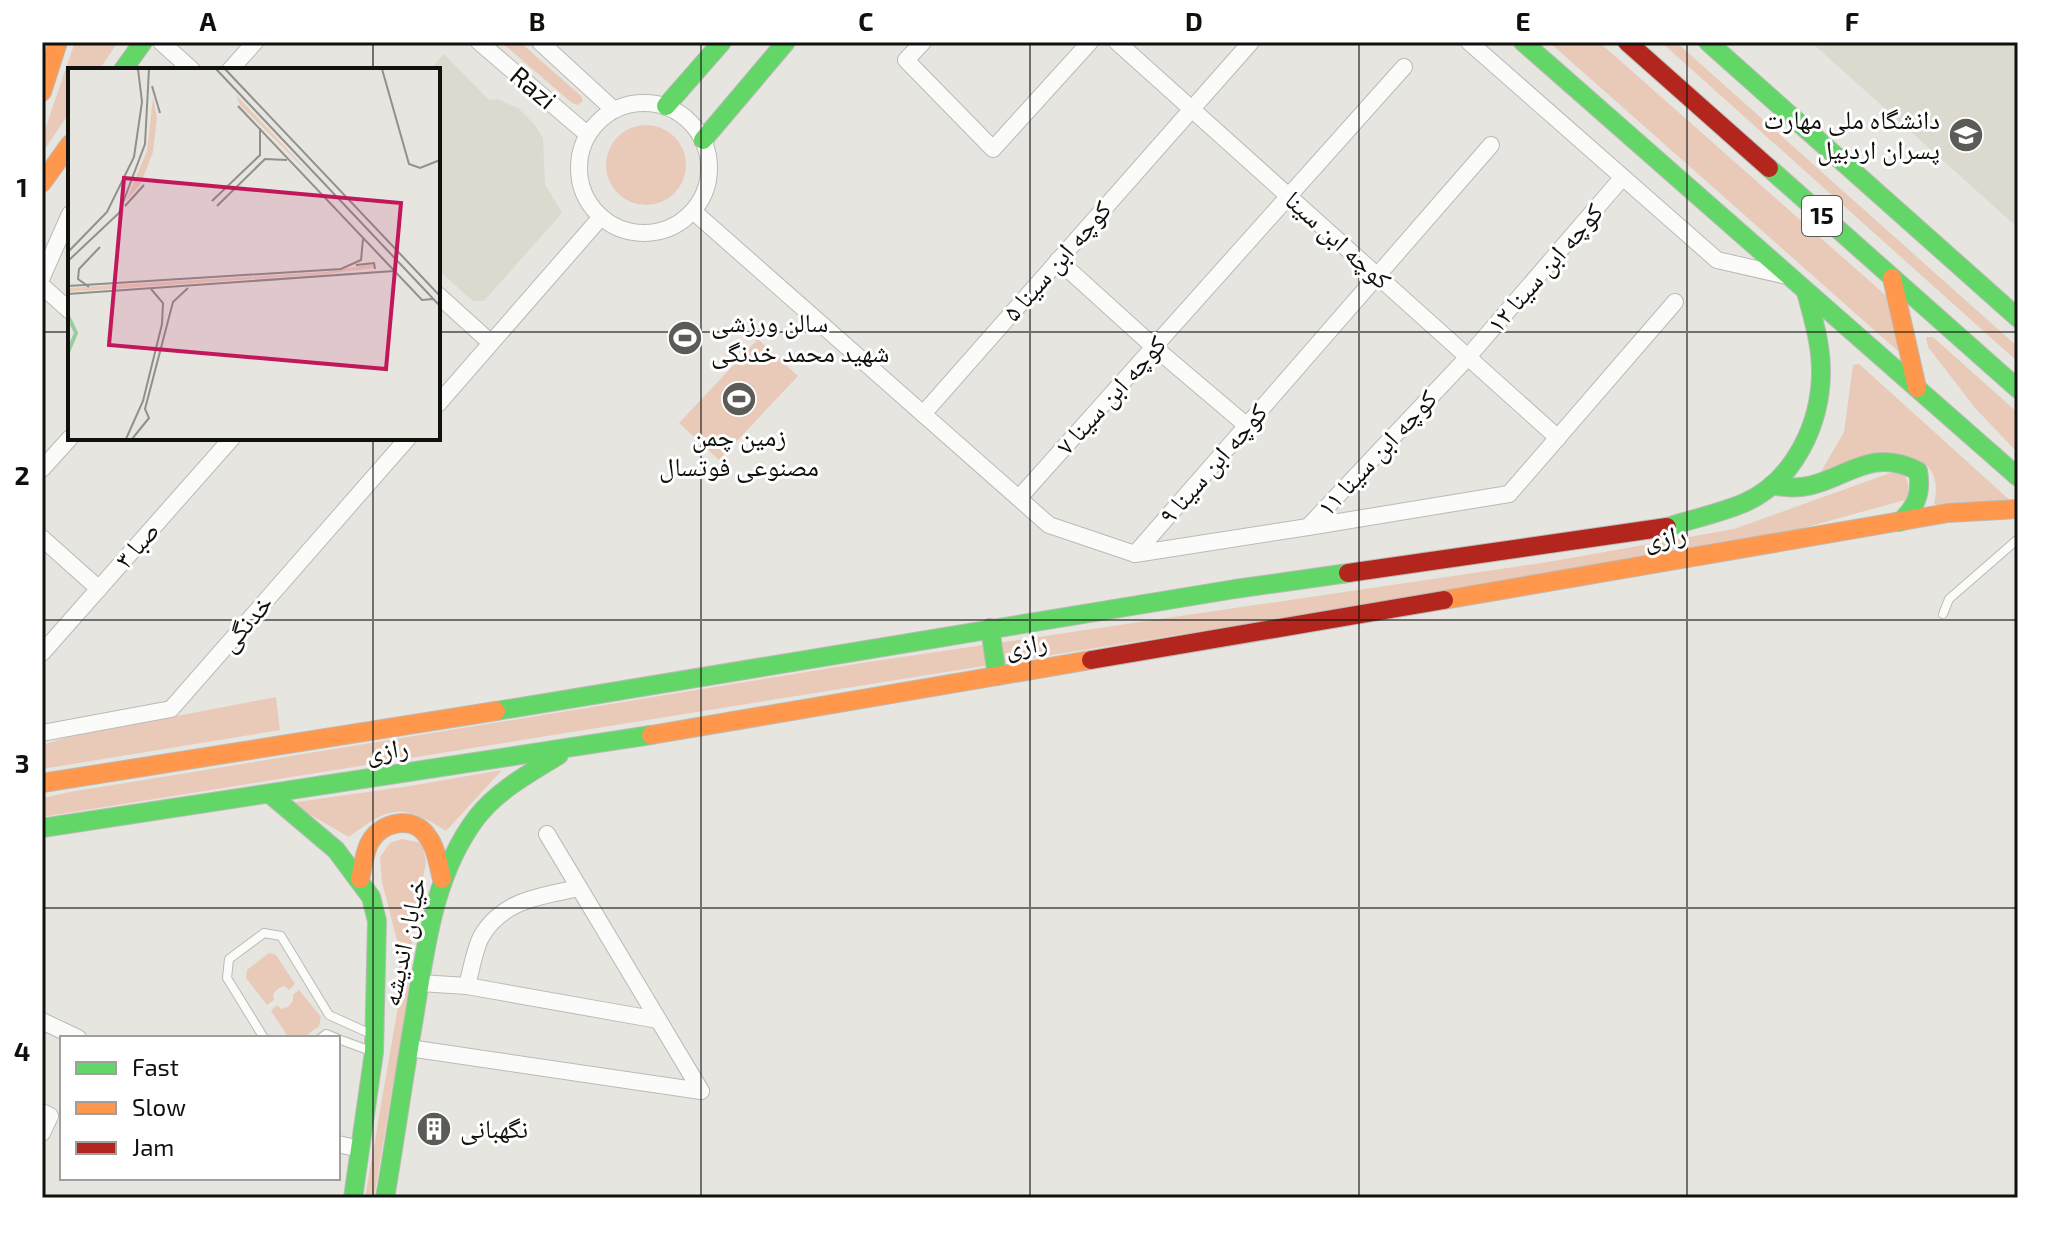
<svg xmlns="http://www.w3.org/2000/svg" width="2060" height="1240" font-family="'Exo 2','Noto Naskh Arabic',sans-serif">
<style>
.built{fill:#dcdacf}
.green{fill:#e9cab9}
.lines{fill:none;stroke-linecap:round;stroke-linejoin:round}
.lane-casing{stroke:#bbbab6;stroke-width:10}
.street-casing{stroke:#bbbab6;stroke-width:18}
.fast-casing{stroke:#bbbab6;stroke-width:20}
.slow-casing{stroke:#bbbab6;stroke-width:20}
.jam-casing{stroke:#bbbab6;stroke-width:20}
.lane{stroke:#fbfbfa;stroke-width:8}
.street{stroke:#fbfbfa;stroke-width:16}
.fast{stroke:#63d668;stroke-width:18}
.slow{stroke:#ff974d;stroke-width:18}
.jam{stroke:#b3261e;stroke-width:18}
.grid{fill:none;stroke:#10100d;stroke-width:2;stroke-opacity:0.55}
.labels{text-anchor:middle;stroke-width:6;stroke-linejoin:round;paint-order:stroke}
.shield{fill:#fff;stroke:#585856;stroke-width:2}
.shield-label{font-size:24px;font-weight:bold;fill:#10100d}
.street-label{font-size:26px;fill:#10100d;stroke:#fff}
.poi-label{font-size:26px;fill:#10100d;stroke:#fff;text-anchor:start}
.inset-river{fill:none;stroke:#99cc9e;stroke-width:4}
.inset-road{fill:none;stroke:#90908c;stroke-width:2}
.view{fill:#c2185b;fill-opacity:0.15;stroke:#c2185b;stroke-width:4}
.inset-edge{fill:none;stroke:#10100d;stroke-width:4}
.neatline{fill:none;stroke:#10100d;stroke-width:3}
.grid-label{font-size:26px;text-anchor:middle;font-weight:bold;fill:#10100d}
</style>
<rect width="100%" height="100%" fill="#e6e5e0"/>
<g class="built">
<path d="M1811,42h207v186z"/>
<path d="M444,54l45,46 8,-1 21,9 17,17 8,13 2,46 17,29 -78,88h-11l-35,-31v-200h-8z"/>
</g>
<g class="green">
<path d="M75,42h43l-19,28h-29v42l-28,41v-15z"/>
<path d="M501,42h19l61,54 2,5 -5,4 -6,-2z"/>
<path d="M1549,42h50l292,258 8,52z"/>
<path d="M1661,42h15l342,305v15z"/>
<circle cx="646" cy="165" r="40"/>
<path d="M1933,337l85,76v40l-42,-44 -48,-62 -2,-10z"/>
<path d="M758,339l40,37 -79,84 -40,-37z"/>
<path d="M1859,364l154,139 -75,4 -4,-4c5,-17 1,-36 -16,-43l-99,15 25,-43 9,-67z"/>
<path d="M1890,473h12c8,9 8,15 3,27l-113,31 -241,44 -1509,242v-19l28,-6 798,-130 680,-100 186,-33z"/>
<path d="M276,697l4,33 -238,39v-24l26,-8z"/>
<path d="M502,770l-56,61c-45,-29 -57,-24 -97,6l-59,-34 120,-17z"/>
<path d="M402,839l20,4 4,19 -13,69 -5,63 -34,204h-9l36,-209 -4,-49 -15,-58 -2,-25 10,-14z"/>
<path d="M269,953l7,2 19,29 -6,6 -4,-4 -6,2 -6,6 1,6 -7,5 -21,-27 1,-8z"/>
<path d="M299,990l22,27 -2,9 -16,12h-14l-18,-27 6,-6 4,4 7,-2 5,-6v-6z"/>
</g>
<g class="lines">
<g class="lane-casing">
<g id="lane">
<path d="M1943,614l6,-15 69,-60"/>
<path d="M264,1038l-37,-60 2,-19 35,-26 17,3 48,79 42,19"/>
<path d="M321,1038l5,-4 10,4"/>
<path d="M338,1039l33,12"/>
</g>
</g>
<g class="street-casing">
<g id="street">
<path d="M161,42l31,28"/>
<path d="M479,42l108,92"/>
<path d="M540,42l74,68"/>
<path d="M923,42l-17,18 87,89 97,-107"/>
<path d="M1117,42l441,396"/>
<path d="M1469,42l248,218 70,16"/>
<path d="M230,70l25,-28"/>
<circle cx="644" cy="168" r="65"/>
<path d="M693,211l356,314 86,29 356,-409"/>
<path d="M1058,260l96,87 92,78"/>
<path d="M42,277l28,-63"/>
<path d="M42,286l28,25"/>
<path d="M438,295l53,48"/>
<path d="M438,404l163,-187"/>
<path d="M923,414l328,-372"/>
<path d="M42,469l28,-31"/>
<path d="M1019,498l385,-431"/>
<path d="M1308,527l201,-33 166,-192"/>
<path d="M42,538l57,51"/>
<path d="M1135,554l173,-27 160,-170 154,-179"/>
<path d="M42,653l190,-215"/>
<path d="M42,733l129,-24 237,-271"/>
<path d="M547,834l154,257"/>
<path d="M420,983l47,3 191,34"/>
<path d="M467,986c4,-15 7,-35 14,-49 21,-37 60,-41 98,-49"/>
<path d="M42,1021l36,17"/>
<path d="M409,1048l292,43"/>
<path d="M42,1112l8,4 -8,17"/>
<path d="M338,1144l22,5"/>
</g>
</g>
<g class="fast-casing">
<g id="fast">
<path d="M1523,42l495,435"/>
<path d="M1708,42l310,276"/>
<path d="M123,70l20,-28"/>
<path d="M666,106l56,-64"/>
<path d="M703,140l83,-98"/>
<path d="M1769,168l249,221"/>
<path d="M1772,485c63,15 86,-45 146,-14 4,22 -2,36 -18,51"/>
<path d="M1667,527c26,-8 53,-14 77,-24 50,-22 77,-79 77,-132 0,-27 -8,-53 -15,-79"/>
<path d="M990,628l7,48"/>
<path d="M496,711l739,-122 113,-16"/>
<path d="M271,795l65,55 35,47 6,24 -3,131 -21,146"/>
<path d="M42,828l609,-93"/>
<path d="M385,1198c10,-58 18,-116 28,-174 12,-71 19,-148 64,-207 21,-27 53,-44 82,-62"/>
</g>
</g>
<g class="slow-casing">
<g id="slow">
<path d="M42,92l16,-50"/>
<path d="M42,183l28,-39"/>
<path d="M1892,278l25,110"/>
<path d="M1444,600l504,-87 70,-4"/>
<path d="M651,735l440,-75"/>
<path d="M42,783l454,-72"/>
<path d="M360,879c3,-12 4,-26 10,-37 12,-21 44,-27 58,-5 9,12 10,28 14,42"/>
</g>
</g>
<g class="jam-casing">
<g id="jam">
<path d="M1627,42l142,126"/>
<path d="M1348,573l319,-46"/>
<path d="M1091,660l353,-60"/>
</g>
</g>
<use href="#lane" class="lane"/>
<use href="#street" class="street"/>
<use href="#fast" class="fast"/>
<use href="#slow" class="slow"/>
<use href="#jam" class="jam"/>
</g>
<path class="grid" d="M373,42v28M701,42v1156M1030,42v1156M1359,42v1156M1687,42v1156M42,332h28M438,332h1580M373,438v760M42,620h1976M42,908h1976"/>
<defs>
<g id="university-disc" transform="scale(1.8)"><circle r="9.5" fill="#5b5b57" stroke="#fff"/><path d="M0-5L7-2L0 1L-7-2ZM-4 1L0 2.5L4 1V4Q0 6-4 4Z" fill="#fff"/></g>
<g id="stadium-disc" transform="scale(1.8)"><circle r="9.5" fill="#5b5b57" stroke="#fff"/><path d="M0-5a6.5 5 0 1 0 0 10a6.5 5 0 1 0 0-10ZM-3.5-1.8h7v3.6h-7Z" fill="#fff"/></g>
<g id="building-disc" transform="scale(1.8)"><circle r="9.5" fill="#5b5b57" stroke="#fff"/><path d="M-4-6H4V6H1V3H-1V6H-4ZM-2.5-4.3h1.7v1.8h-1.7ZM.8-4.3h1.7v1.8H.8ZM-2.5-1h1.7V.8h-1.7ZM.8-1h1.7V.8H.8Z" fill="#fff"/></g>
</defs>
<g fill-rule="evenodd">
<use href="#university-disc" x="1966" y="135"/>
<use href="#stadium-disc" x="685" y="338"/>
<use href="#stadium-disc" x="739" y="399"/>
<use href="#building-disc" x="434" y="1129"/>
</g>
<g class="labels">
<rect class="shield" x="1802" y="196" width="40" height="40" rx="6"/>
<g class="shield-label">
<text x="1822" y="224">15</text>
</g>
<g class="street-label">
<text transform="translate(533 88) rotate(40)" y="9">Razi</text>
<text transform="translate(1338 240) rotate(42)" y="9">کوچه ابن سینا</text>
<text transform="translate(1057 261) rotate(-49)" y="9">کوچه ابن سینا ۵</text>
<text transform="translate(1545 268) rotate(-49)" y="9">کوچه ابن سینا ۱۲</text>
<text transform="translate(1111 395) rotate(-48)" y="9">کوچه ابن سینا ۷</text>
<text transform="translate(1377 453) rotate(-47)" y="9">کوچه ابن سینا ۱۱</text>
<text transform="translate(1213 464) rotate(-49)" y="9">کوچه ابن سینا ۹</text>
<text transform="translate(1665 537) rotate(-10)" y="9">رازی</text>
<text transform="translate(137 545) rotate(-49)" y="9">صبا ۳</text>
<text transform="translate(246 623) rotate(-49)" y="9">خدنگی</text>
<text transform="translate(1026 645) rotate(-10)" y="9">رازی</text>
<text transform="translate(387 750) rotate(-9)" y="9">رازی</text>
<text transform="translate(404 942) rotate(-78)" y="9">خیابان اندیشه</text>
</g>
<g class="poi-label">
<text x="1940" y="129" text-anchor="end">دانشگاه ملی مهارت<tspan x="1940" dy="30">پسران اردبیل</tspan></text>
<text x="711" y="332">سالن ورزشی<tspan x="711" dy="30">شهید محمد خدنگی</tspan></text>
<text x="739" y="446" text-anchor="middle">زمین چمن<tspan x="739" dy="30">مصنوعی فوتسال</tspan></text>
<text x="460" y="1138">نگهبانی</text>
</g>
</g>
<g transform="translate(68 68)">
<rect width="372" height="372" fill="#e6e5e0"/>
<path d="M168,27l83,88 -79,-78zM85,29l4,21 -4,34 -12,31 -15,18 21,-50zM304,196l2,4 -49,6 -257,18v-4l257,-16z" fill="#e9cab9"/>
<path class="inset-river" d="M0,248l8,17 -8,19"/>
<path class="inset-road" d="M148,1l224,237M157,1l215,227M314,1l27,95 11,4 20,-8M84,18l8,27M170,38l184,194 11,-1M144,133l48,-46v-27M57,138l19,-21M149,138l48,-47 22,1M0,184l39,-40 27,-55 8,-55 -4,-33M0,193l51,-48 26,-69 4,-75M288,197l18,-2 1,6M0,218l273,-17 20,-9 2,-21M21,219l-11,-8 1,-10 21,-22M0,226l326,-23M58,371l17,-38 19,-77 1,-21 -12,-14M64,371l17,-21 -4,-9 28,-107 15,-14"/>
<path class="view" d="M56,110l277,25 -15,166 -277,-24z"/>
<rect width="372" height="372" class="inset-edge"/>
</g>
<rect width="2060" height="1240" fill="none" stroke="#ffffff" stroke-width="88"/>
<rect x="60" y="1036" width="280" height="144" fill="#ffffff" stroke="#9f9f9e" stroke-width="2"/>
<rect x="76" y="1062" width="40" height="12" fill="#63d668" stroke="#9f9f9e" stroke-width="2"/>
<text x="132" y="1076" font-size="24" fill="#10100d">Fast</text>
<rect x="76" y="1102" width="40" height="12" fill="#ff974d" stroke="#9f9f9e" stroke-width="2"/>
<text x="132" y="1116" font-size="24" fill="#10100d">Slow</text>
<rect x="76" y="1142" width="40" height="12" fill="#b3261e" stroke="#9f9f9e" stroke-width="2"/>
<text x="132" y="1156" font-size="24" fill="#10100d">Jam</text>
<rect x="44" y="44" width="1972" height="1152" class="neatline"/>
<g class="grid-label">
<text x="208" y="31">A</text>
<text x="537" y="31">B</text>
<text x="866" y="31">C</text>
<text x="1194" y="31">D</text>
<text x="1523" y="31">E</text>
<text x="1852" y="31">F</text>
<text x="22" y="197">1</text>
<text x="22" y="485">2</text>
<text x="22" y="773">3</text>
<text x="22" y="1061">4</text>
</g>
</svg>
